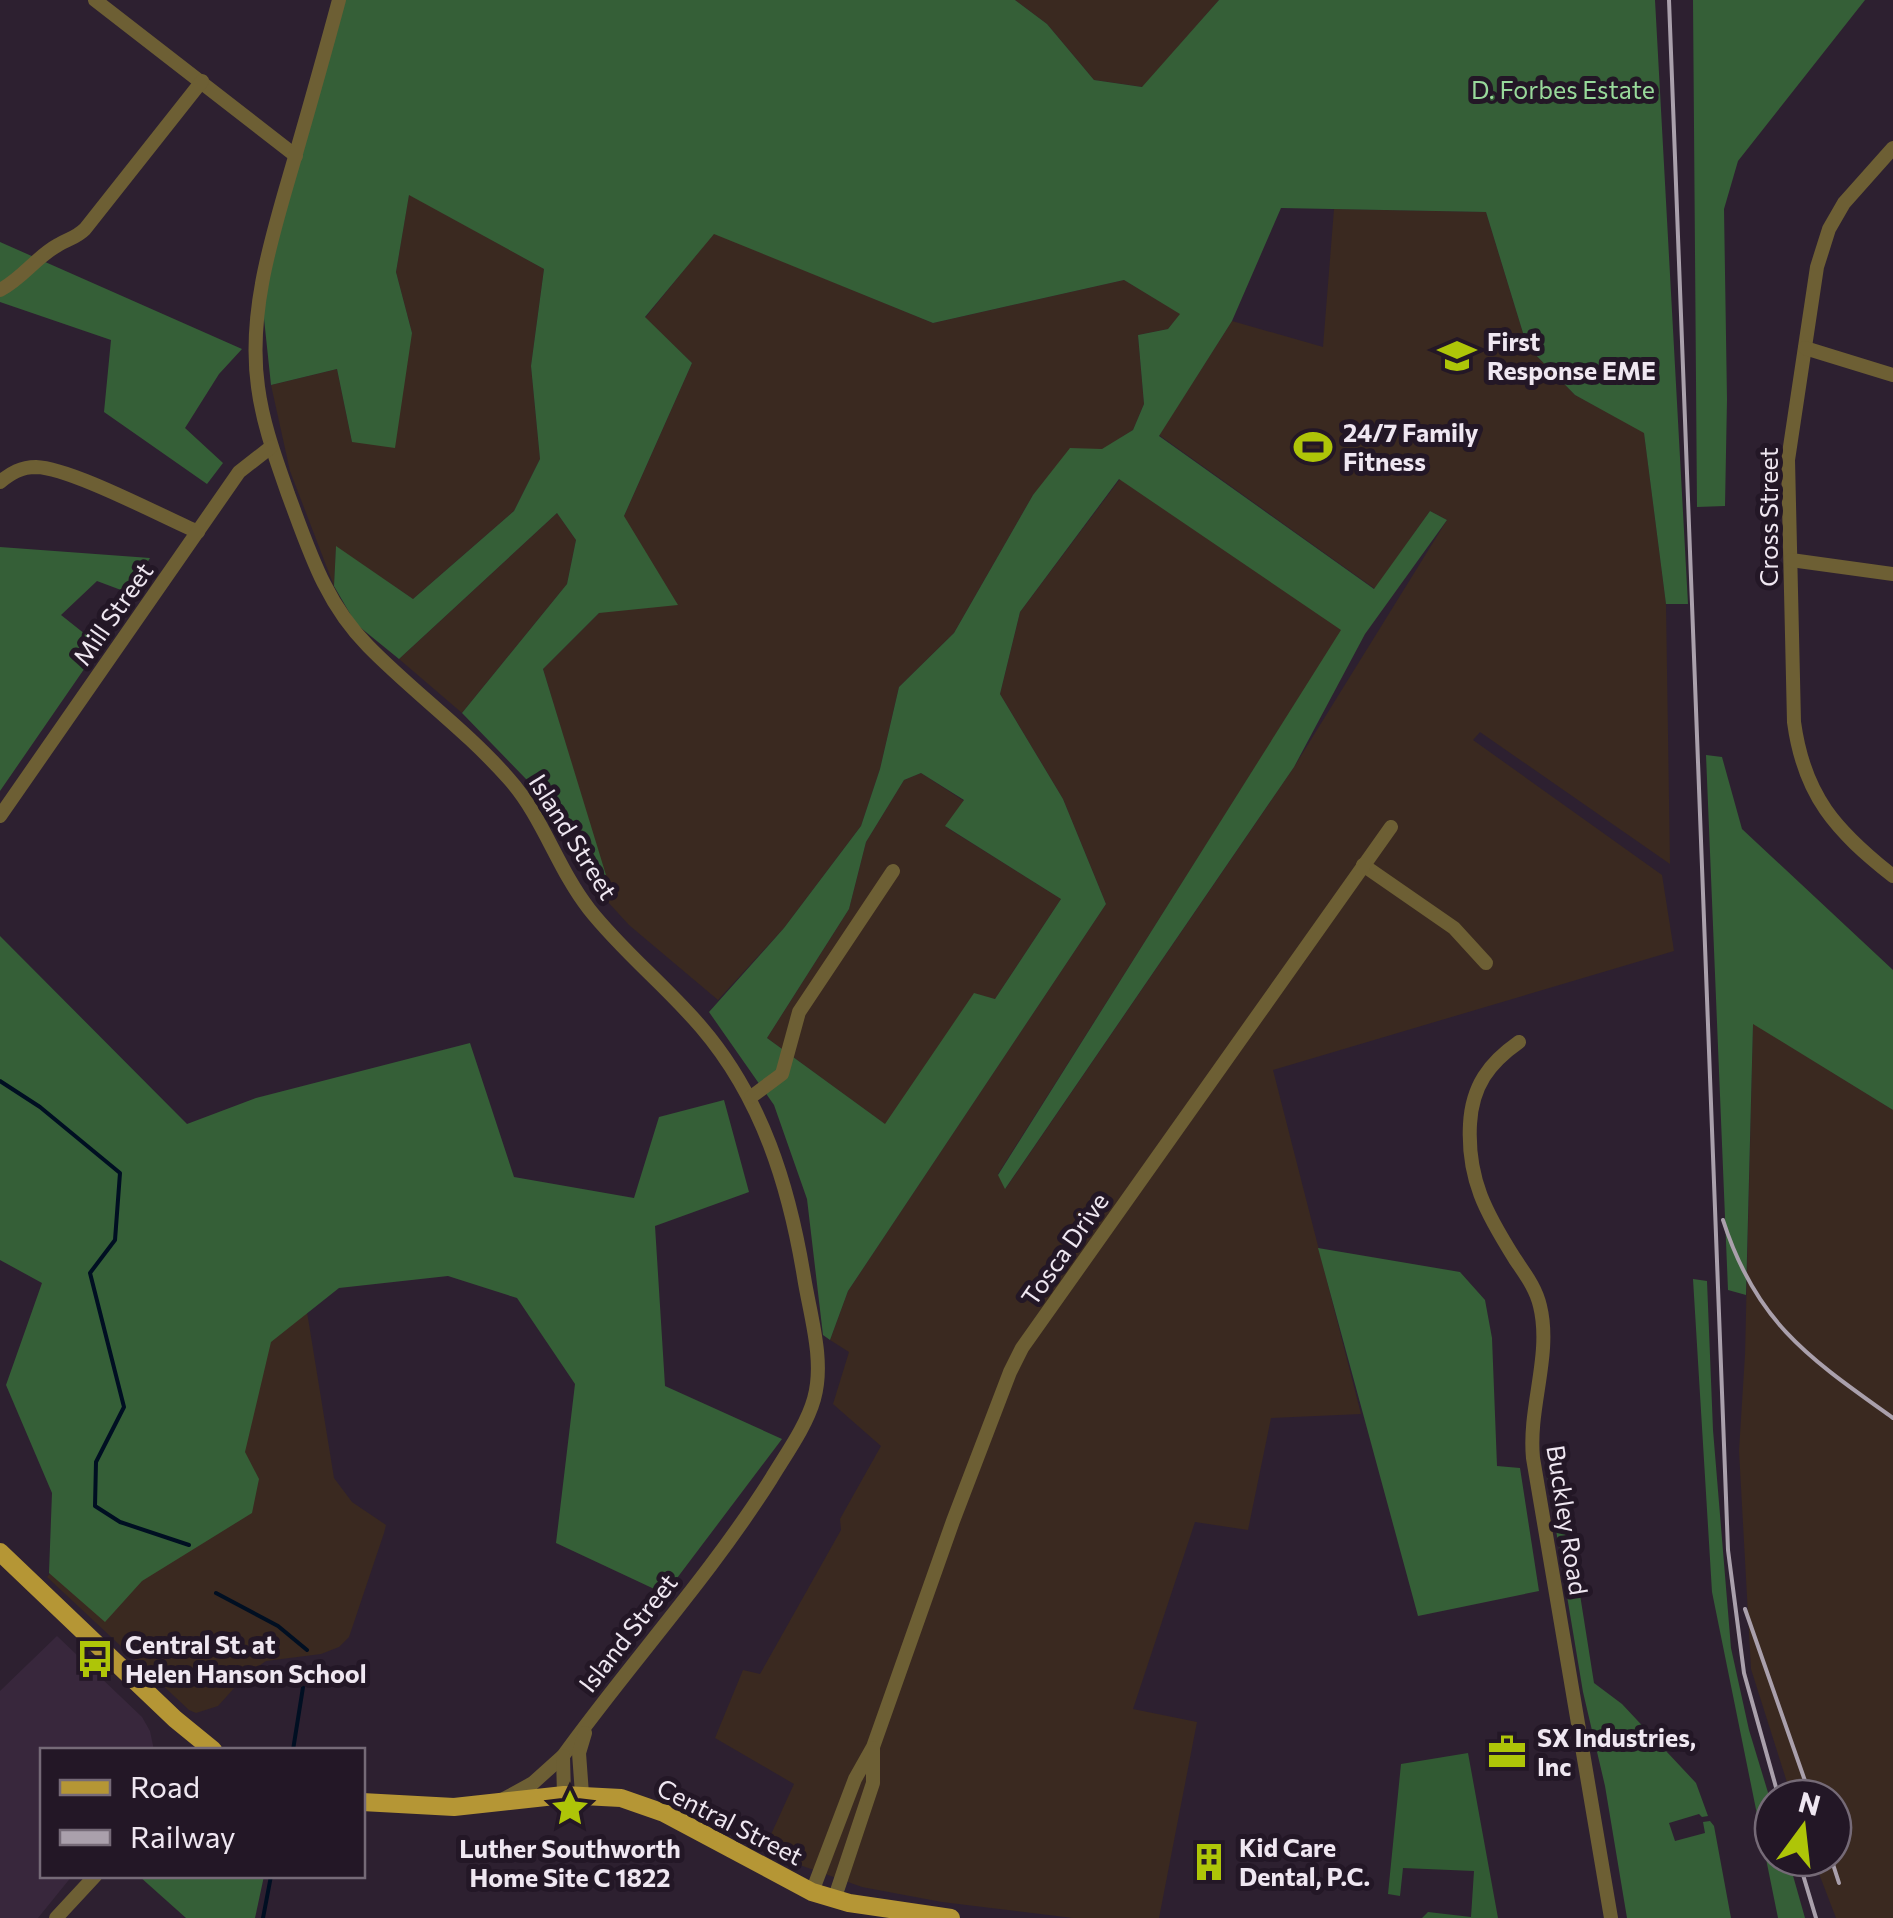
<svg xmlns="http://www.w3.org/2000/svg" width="1893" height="1918" font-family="Commissioner,sans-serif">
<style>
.built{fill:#38273c}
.industrial{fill:#3a2920}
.green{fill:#315a33}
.forest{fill:#355f37;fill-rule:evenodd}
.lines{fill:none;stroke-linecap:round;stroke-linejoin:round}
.stream{stroke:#000f22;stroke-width:4}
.minor{stroke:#6d5f34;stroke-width:14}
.major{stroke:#b59635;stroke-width:18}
.rail{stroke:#aaa0ac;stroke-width:4}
.labels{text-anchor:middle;stroke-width:10;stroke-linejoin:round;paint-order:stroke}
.park-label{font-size:25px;fill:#98d99a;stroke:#231726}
.poi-label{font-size:25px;font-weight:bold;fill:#efe7f1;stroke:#231726;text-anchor:start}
.street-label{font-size:25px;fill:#efe7f1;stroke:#231726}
</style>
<rect width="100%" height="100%" fill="#2d2030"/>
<path class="built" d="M57,1636l85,81 8,14 4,19h-112v126h30l-34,42h-38v-227z"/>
<g class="industrial">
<path d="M1015,0h204l-76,87 -49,-7 -47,-56z"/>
<path d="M409,194l135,75 -13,97 9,93 -26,52 -101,88 -77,-52 -2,39 -44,-115 -19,-86 66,-16 15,73 60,-109 -16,-61z"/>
<path d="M1334,209l152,3 41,134 48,49 69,37 22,172 4,260 -190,-132 -7,8 189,135 12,76 -401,119 88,344 -90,4 -23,112 -53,-8 -62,187 64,13 -38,196h-86l-131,-16 -80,-15 -99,-35 31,-68 -79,-46 28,-68 17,4 81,-144 -1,-11 41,-73 -48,-42 16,-52 -19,-12 18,-49 258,-387 -43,-105 -63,-105 20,-82 100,-133 222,151 -344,544 8,14 288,-421 153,-247 -17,-9 -55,78 -216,-154 73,-114 91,26z"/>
<path d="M714,233l219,90 191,-43 57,34 -13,15 -30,6 6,69 -11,26 -100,65 -79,138 -55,54 -19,82 -19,57 -77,102 -66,72 -89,-75 -43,-47 19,-3 -62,-206 56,-56 25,-97 68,-153 -47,-45z"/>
<path d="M557,513l19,27 -9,44 -105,129 -63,-54z"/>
<path d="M921,773l43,28 -18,26 115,72 -66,100 -21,-5 -88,131 -119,-87 82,-129 17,-67 38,-62z"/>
<path d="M1753,1023l140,87v808h-57l-23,-60h20v-60h-41l-41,-129 -12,-218 6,-96z"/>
<path d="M301,1275l33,203 18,24 34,23 -2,8 -35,104 -10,10 -18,7 -55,7 -21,15 -27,30 -22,7 -7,-3 -142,-133z"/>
</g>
<path class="green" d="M1468,1753l30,165h-76l6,-6 43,5 3,-46 -71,-3 -3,28 -12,-2 13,-130z"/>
<g class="forest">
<path d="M345,0h670l32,24 47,56 48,7 77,-87h436l33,604h-22l-22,-171 -69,-38 -48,-49 -41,-134 -205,-4 -49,113 -73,115 215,153 56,-78 17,9 -82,114 -71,133 -289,422 -7,-14 343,-545 -222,-151 -99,133 -20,82 63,105 43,105 -258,387 -18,49 -7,-5 -16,-136 -33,-94 -65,-93 75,-84 77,-102 19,-57 19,-82 55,-54 79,-138 37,-47 32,1 31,-19 11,-26 -6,-69 30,-6 12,-15 -56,-34 -191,43 -219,-89 -69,83 47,46 -68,153 54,89 -79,8 -56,56 63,206 -20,3 -60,-99 -64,-66 105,-129 9,-44 -19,-27 -158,146 -43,-35 -22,-38 2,-40 77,53 101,-88 26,-52 -9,-93 13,-97 -135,-74 -13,77 16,61 -17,115 -43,-6 -15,-73 -66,16 -12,-114zM921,773l43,27 -19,26 116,73 -66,100 -21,-6 -89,131 -118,-86 82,-129 17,-67 38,-62z"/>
<path d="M1693,0h172l-127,161 -14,48 3,190 -2,107 -28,1z"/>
<path d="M0,242l242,107 -23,25 -34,54 38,35 -16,21 -103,-72 7,-72 -111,-38z"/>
<path d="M0,547l150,11 -21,35 -32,-12 -36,34 39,31 -100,145z"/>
<path d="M1706,755l16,2 20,72 151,141v140l-140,-86 -7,271 -18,-5z"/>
<path d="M0,936l187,188 69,-26 214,-55 44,134 120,21 25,-81 65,-17 25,92 -94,34 10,160 117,53 -117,155 -109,-51 19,-159 -58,-86 -69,-22 -109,12 -68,54 -26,110 14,27 -7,34 -110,68 -37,41 -56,-49 3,-80 -46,-108 36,-102 -42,-23z"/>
<path d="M1318,1248l142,24 25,28 7,38 5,128 23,2 19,123 -121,25z"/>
<path d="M1693,1279l14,2 6,149 18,218 18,82 24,79v49h15l17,60h-27l-66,-326z"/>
<path d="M1547,1476l15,5 32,202 28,21 74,79 12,33 -6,1 -3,-3 -30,9 6,18 30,-8 -2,-11 7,-1 4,5 17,92h-104l-22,-132 -22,-94z"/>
<path d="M139,1876h125l-9,42h-69z"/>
</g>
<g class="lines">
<g class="stream">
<path d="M0,1081l40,26 80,66 -5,67 -25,33 34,134 -28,55 -1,44 25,16 69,23"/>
<path d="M216,1593l62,33 29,24"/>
<path d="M293,1750l11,-69"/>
<path d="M263,1918l8,-42"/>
</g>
<g class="minor">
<path d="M95,0l201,156"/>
<path d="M339,0c-14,52 -29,105 -44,157 -21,73 -48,153 -37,230 5,38 18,72 30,107 21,56 37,109 80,152 45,46 98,84 141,133 34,38 48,89 80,130 33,42 77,77 112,118 61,71 88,159 103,250 6,38 21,84 10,122 -8,28 -28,55 -43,80 -62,98 -141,184 -208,277l-30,27 -31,17"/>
<path d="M1893,148l-49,55 -15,26 -12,38 -29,193 6,262c10,74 42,109 99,154"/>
<path d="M0,290c22,-11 36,-33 58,-45 10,-6 18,-7 27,-16l117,-148"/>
<path d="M1805,348l88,27"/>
<path d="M0,482c11,-9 21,-15 36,-15 35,1 125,49 162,65"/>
<path d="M1791,560l102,14"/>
<path d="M0,816l239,-344 32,-25"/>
<path d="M1363,865l91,63 32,35"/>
<path d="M1519,1042c-30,21 -47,44 -49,82 -3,55 16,89 45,135 10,15 21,29 25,47 12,49 -12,101 -7,152l78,460"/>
<path d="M751,1097l31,-23 17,-62 94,-141"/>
<path d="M563,1756l1,39"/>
<path d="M582,1794l-3,-41 6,-20"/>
<path d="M812,1892l43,-113 18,-32 80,-226 57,-149 12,-24 369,-521"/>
<path d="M834,1900l39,-117v-35"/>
<path d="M56,1918l39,-42"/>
</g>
<g class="major">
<path d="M0,1552l175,167 38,31"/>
<path d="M362,1802l92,5 110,-12 57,3 43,15 148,79 37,11 102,15"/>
</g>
<g class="rail">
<path d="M1669,0l59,1550 16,123 35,125"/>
<path d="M1723,1220c33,103 86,138 170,198"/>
<path d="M1745,1609l66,189"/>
<path d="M1798,1858l18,60"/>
<path d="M1831,1858l8,25"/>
</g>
</g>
<defs>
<g id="university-bare" transform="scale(3)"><path d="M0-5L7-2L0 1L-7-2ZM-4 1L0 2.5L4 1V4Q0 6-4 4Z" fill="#aec508" stroke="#231726" stroke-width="2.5" paint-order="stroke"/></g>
<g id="stadium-bare" transform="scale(3)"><path d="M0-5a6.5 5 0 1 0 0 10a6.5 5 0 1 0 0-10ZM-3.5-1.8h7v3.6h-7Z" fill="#aec508" stroke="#231726" stroke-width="2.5" paint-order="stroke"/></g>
<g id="bus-bare" transform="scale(3)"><path d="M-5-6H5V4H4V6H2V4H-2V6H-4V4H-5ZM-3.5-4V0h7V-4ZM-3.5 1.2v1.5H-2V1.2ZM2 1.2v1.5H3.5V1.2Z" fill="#aec508" stroke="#231726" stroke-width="2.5" paint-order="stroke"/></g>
<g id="office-bare" transform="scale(3)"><path d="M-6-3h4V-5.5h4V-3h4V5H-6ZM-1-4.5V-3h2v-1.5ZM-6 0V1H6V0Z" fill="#aec508" stroke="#231726" stroke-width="2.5" paint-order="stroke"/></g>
<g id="sight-bare" transform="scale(3)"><path d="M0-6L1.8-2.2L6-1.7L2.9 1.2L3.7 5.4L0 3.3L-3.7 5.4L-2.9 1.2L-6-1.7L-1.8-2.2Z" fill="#aec508" stroke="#231726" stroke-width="2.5" paint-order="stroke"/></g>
<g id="building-bare" transform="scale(3)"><path d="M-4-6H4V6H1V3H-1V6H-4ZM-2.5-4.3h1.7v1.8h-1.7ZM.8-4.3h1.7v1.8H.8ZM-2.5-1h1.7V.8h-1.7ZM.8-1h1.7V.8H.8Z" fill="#aec508" stroke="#231726" stroke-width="2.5" paint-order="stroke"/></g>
</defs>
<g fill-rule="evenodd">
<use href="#university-bare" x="1457" y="356"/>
<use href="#stadium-bare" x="1313" y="447"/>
<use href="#bus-bare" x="95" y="1659"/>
<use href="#office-bare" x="1507" y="1752"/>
<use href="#sight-bare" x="570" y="1808"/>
<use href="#building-bare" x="1209" y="1862"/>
</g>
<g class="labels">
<g class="park-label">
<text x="1563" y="99">D. Forbes Estate</text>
</g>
<g class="poi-label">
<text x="1487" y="351">First<tspan x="1487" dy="29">Response EME</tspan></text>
<text x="1343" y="442">24/7 Family<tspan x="1343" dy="29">Fitness</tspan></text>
<text x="125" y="1654">Central St. at<tspan x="125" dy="29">Helen Hanson School</tspan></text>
<text x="1537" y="1747">SX Industries,<tspan x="1537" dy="29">Inc</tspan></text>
<text x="1239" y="1857">Kid Care<tspan x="1239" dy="29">Dental, P.C.</tspan></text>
<text x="570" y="1858" text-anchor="middle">Luther Southworth<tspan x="570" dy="29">Home Site C 1822</tspan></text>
</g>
<g class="street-label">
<text transform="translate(1769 517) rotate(-90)" y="9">Cross Street</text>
<text transform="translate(113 614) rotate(-55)" y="9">Mill Street</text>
<text transform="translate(573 837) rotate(58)" y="9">Island Street</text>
<text transform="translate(1065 1249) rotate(-55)" y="9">Tosca Drive</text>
<text transform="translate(1567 1520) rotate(81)" y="9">Buckley Road</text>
<text transform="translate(628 1633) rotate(-52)" y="9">Island Street</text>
<text transform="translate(730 1822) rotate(27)" y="9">Central Street</text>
</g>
</g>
<rect x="40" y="1748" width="325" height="130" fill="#231726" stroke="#756a77" stroke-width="2.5"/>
<rect x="60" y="1780" width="50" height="15" fill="#b59635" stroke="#756a77" stroke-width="2.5"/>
<text x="130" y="1798" font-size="30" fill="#efe7f1">Road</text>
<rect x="60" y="1830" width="50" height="15" fill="#aaa0ac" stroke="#756a77" stroke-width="2.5"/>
<text x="130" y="1848" font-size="30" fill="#efe7f1">Railway</text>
<g transform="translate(1803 1828) rotate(15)"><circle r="48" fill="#231726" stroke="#756a77" stroke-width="2.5"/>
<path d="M0-8L18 38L0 25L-18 38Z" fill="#aec508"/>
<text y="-15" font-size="28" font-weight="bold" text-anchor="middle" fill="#efe7f1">N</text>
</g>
</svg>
